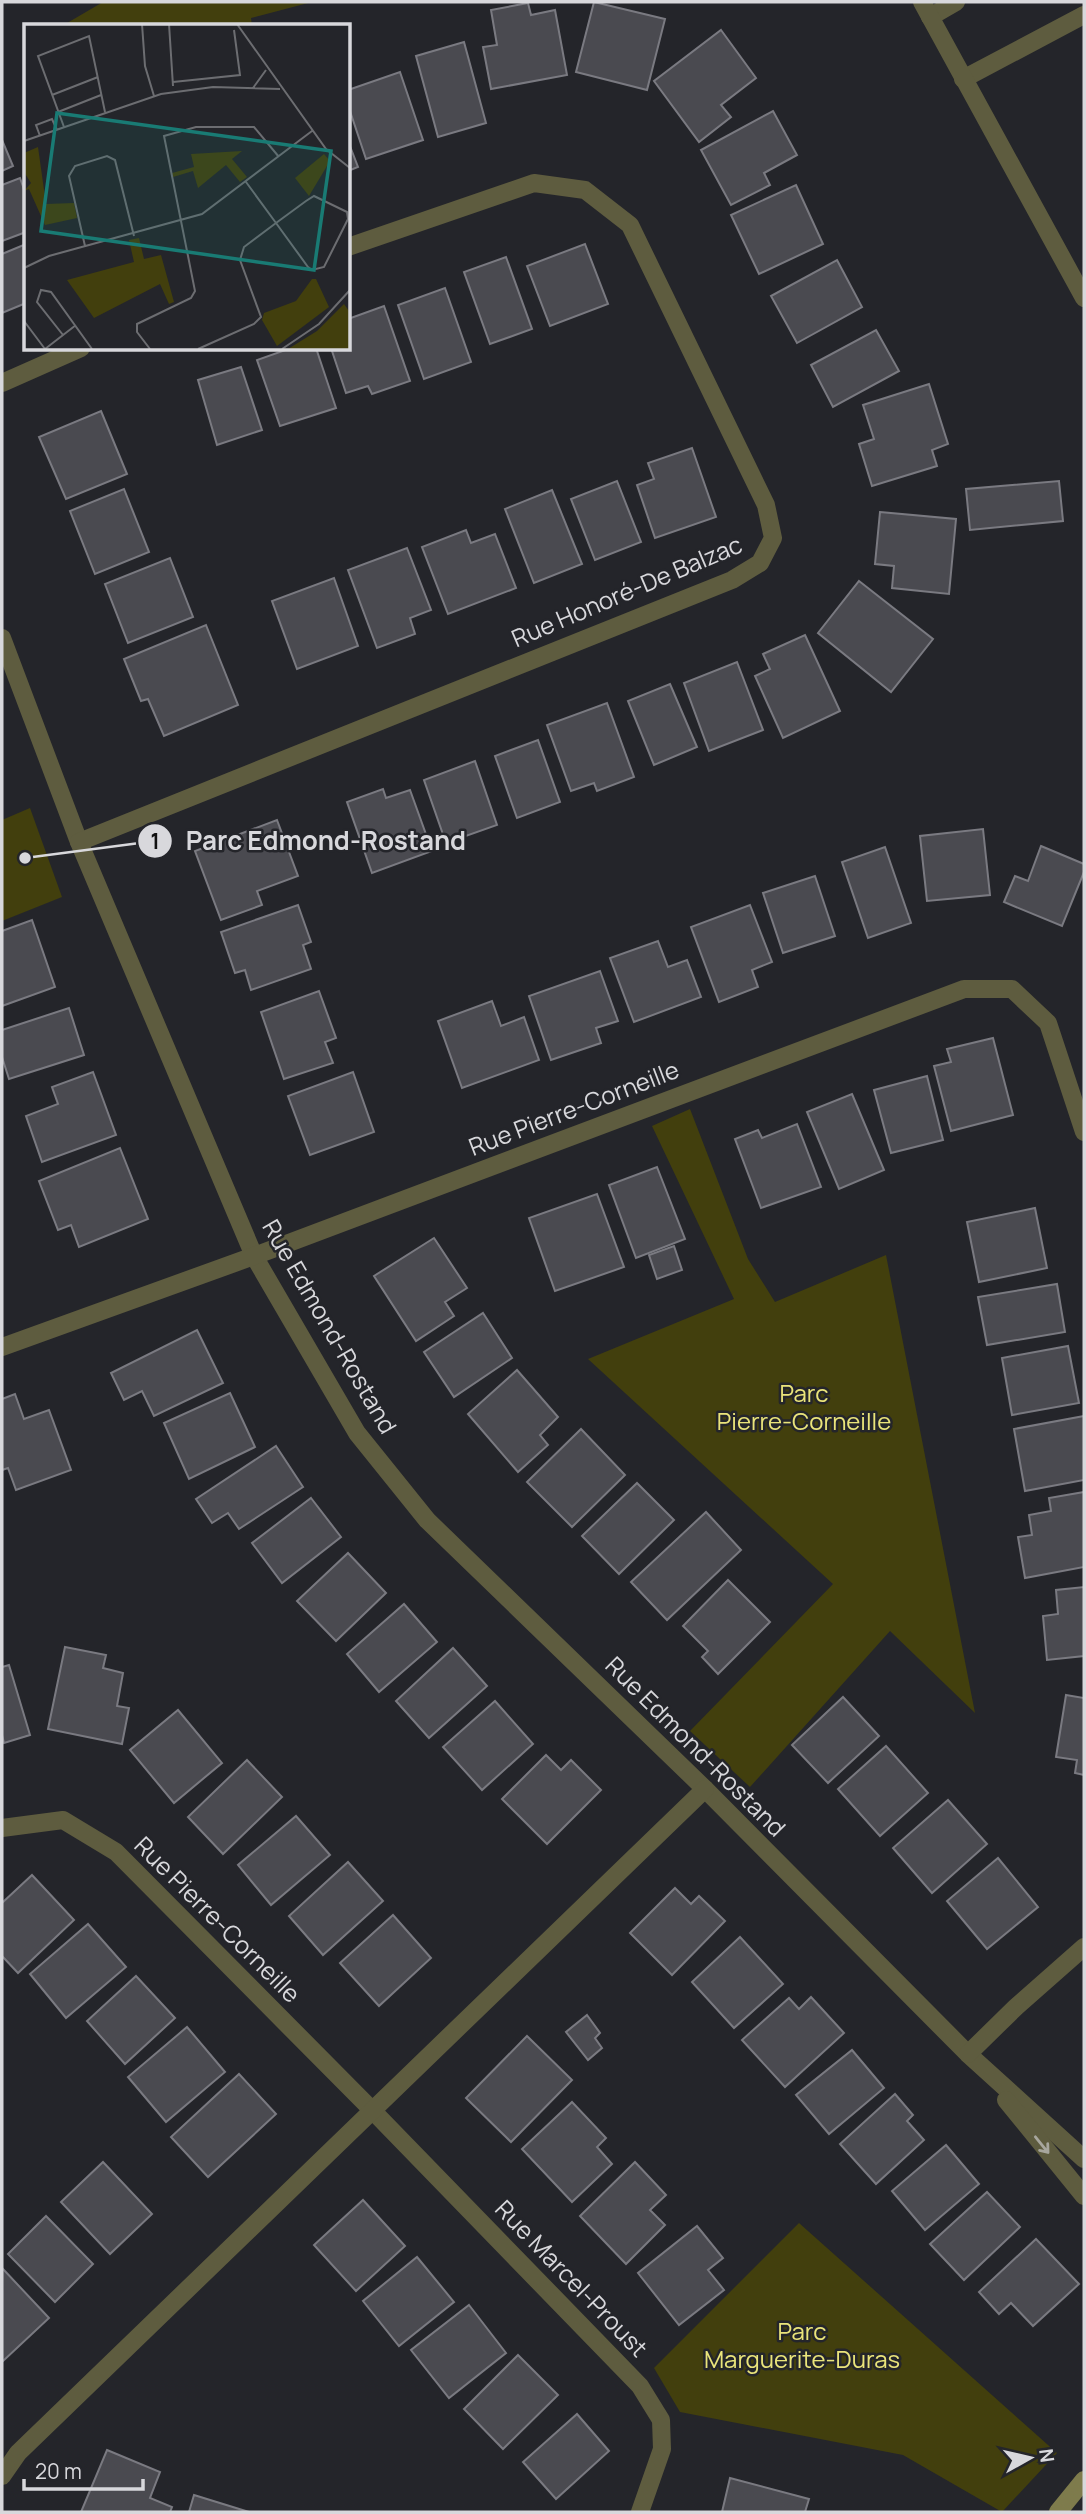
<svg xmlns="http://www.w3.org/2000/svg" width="1086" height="2514" font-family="Manrope,sans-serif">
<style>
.green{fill:#423f0d}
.building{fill:#4a4a50;stroke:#7a7a81;stroke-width:2}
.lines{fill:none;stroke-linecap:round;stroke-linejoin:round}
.lane{stroke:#5e5c3f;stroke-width:18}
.street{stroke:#5e5c3f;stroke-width:18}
.secondary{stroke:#7e7b4c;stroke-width:18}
.oneway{stroke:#a7a69d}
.labels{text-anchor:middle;stroke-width:5;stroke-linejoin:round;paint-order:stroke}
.street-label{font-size:24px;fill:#d8d8dc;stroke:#24252a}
.park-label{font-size:24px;fill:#eae47a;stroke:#24252a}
.inset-road{fill:none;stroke:#6c6d71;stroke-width:2}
.view{fill:#197b74;fill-opacity:0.15;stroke:#197b74;stroke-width:3.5}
.inset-edge{fill:none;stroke:#d8d8dc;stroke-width:3.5}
.leader{fill:none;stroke:#d8d8dc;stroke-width:2.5}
.callout-dot{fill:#d8d8dc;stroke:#24252a;stroke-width:2.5}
.mark-label{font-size:21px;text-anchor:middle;font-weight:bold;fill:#111}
.callout-label{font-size:26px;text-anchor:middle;font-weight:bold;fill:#d8d8dc;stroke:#24252a;stroke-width:5;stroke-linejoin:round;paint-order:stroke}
</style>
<rect width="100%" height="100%" fill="#24252a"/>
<g class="green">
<path d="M103,2h209l-61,16 1,8h-190z"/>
<path d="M30,808l32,89 -60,24v-101z"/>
<path d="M690,1109l58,150 27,43 111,-47 89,458 -85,-82 -140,156 -60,-56 143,-147 -245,-225 146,-60 -82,-173z"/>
<path d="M799,2223l258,230 -55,59 -99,-57 -223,-43 -26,-44z"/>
</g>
<g class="building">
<path d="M594,2l71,17 -18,71 -71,-18z"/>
<path d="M528,3l3,12 24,-5 12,65 -76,14 -8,-42 14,-2 -6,-35z"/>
<path d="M721,30l35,48 -35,27 10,12 -32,25 -45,-61z"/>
<path d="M464,42l22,81 -48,14 -22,-81z"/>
<path d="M400,72l23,68 -57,19 -18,-54v-15z"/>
<path d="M773,111l24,44 -33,18 6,12 -39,20 -30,-55z"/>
<path d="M2,140l11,26 -11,5z"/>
<path d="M348,141l10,26 -10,4z"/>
<path d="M20,178l6,17v37l-24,9v-56z"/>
<path d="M796,185l27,59 -64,30 -28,-59z"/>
<path d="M26,244v59l-24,10v-59z"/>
<path d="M585,244l23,60 -58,22 -23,-60z"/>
<path d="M506,257l26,72 -42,15 -26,-72z"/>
<path d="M837,260l25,47 -65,36 -26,-47z"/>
<path d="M445,288l26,74 -47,17 -26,-74z"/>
<path d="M384,306l26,75 -38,13 -4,-8 -22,7 -15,-45h17v-29z"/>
<path d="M876,330l23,41 -66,36 -22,-42z"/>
<path d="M291,348h25l20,60 -56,18 -23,-66z"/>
<path d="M241,367l21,63 -45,15 -19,-65z"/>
<path d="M929,384l19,60 -16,6 5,16 -65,20 -13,-42 15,-5 -11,-34z"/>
<path d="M101,411l26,63 -61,25 -27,-62z"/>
<path d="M692,448l24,69 -61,21 -18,-53 17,-6 -6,-16z"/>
<path d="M617,481l24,61 -46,18 -24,-61z"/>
<path d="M1059,481l4,40 -93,9 -4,-41z"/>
<path d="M124,489l25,63 -54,22 -25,-63z"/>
<path d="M552,490l30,74 -48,19 -29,-74z"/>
<path d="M880,512l76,7 -7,75 -57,-6 2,-22 -19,-2z"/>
<path d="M466,530l5,13 24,-9 21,54 -68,26 -26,-67z"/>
<path d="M407,548l24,62 -21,8 5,16 -38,14 -29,-78z"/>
<path d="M170,558l23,59 -65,26 -23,-59z"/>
<path d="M334,578l24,68 -61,23 -25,-68z"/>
<path d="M859,581l74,58 -42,53 -73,-59z"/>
<path d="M206,625l32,80 -74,31 -16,-37 -7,2 -17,-42z"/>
<path d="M805,635l35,76 -57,27 -28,-62 15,-7 -7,-15z"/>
<path d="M737,662l26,68 -54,21 -25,-68z"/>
<path d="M670,684l27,63 -43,18 -26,-64z"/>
<path d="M607,703l27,74 -37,14 -3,-8 -23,8 -24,-66z"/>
<path d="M538,740l22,62 -43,16 -22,-62z"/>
<path d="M475,761l22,64 -51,18 -22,-63z"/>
<path d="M383,789l3,9 24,-8 22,61 -60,22 -25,-71z"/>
<path d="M277,820l21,56 -41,15 5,14 -41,15 -26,-69z"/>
<path d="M983,829l7,66 -63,6 -7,-65z"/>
<path d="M1041,846l43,18v8l-22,54 -58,-24 11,-26 13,5z"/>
<path d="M885,847l26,76 -43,15 -26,-76z"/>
<path d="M815,876l20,60 -52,17 -20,-60z"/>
<path d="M298,905l13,37 -8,3 8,24 -60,21 -6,-20 -10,3 -14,-41z"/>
<path d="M750,905l22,57 -20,8 6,17 -39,15 -28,-75z"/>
<path d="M32,920l23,67 -53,19v-75z"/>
<path d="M658,941l10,26 19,-7 14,37 -67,25 -24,-64z"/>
<path d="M600,971l18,50 -22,7 5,15 -50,17 -22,-64z"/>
<path d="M319,991l17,47 -11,4 8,21 -49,16 -23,-67z"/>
<path d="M492,1001l9,25 23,-9 15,43 -77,28 -24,-67z"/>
<path d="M69,1008l15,47 -75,24 -7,-22v-27z"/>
<path d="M993,1038l20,77 -62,16 -17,-65 17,-4 -4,-13z"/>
<path d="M93,1072l23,63 -74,27 -16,-46 32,-12 -6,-17z"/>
<path d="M353,1072l21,60 -64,23 -22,-59z"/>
<path d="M927,1076l16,64 -52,13 -17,-63z"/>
<path d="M852,1094l32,76 -45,19 -32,-77z"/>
<path d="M797,1124l24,63 -60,21 -26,-69 23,-9 4,8z"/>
<path d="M120,1148l28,71 -69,28 -8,-22 -13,5 -19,-49z"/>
<path d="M657,1167l28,72 -49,19 -27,-73z"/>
<path d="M597,1194l27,73 -69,24 -26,-73z"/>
<path d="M1035,1208l12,60 -68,14 -12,-60z"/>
<path d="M434,1238l33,50 -22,14 9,14 -38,25 -42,-65z"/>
<path d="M674,1246l8,24 -25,9 -8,-24z"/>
<path d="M1057,1284l8,48 -78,13 -9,-48z"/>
<path d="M483,1313l29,45 -58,39 -30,-45z"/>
<path d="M197,1330l26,53 -69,33 -12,-25 -18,9 -13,-27z"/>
<path d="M1068,1346l11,57 -67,12 -10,-57z"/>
<path d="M517,1370l41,47 -18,18 8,10 -30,27 -50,-58z"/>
<path d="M230,1393l25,54 -66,32 -25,-56z"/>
<path d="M15,1394l9,25 25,-9 22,60 -55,20 -8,-22 -6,2v-71z"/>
<path d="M1084,1416v64l-59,11 -11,-62z"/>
<path d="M581,1429l44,46 -53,52 -45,-45z"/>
<path d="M276,1446l27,41 -64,42 -11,-16 -16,10 -16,-24z"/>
<path d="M637,1483l37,37 -55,54 -37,-38z"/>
<path d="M1084,1492v75l-59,11 -7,-41 14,-2 -3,-20 22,-4 -2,-13z"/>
<path d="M311,1498l30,39 -59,46 -30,-40z"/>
<path d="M706,1512l35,38 -74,70 -36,-38z"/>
<path d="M348,1553l38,40 -50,48 -39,-40z"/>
<path d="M728,1580l42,42 -52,52 -16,-17 6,-6 -25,-25z"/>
<path d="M1084,1587v69l-37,4 -4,-44 15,-2 -2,-24z"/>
<path d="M404,1604l33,38 -58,50 -32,-38z"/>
<path d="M65,1647l41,8 -3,13 20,5 -6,33 12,2 -7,36 -74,-15z"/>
<path d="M453,1648l34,38 -58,52 -33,-37z"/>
<path d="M9,1665l21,70 -26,8 -2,-8v-68z"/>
<path d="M1066,1695l18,3v77l-9,-2 2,-13 -21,-3z"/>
<path d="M843,1697l36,39 -51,47 -36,-38z"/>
<path d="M495,1701l38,43 -51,46 -39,-43z"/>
<path d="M178,1710l44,53 -48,40 -44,-53z"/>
<path d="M886,1746l42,47 -48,43 -42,-47z"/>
<path d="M546,1755l15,15 10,-10 30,30 -54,54 -45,-45z"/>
<path d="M247,1760l35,37 -59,57 -35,-37z"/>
<path d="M948,1800l39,44 -55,49 -39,-45z"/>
<path d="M296,1816l34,39 -59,50 -33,-40z"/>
<path d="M998,1858l40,49 -51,42 -40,-48z"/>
<path d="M348,1862l35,39 -60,54 -34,-39z"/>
<path d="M32,1875l42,45 -56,53 -16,-17v-53z"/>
<path d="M675,1888l16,16 8,-8 26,25 -53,54 -42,-42z"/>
<path d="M393,1915l38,43 -52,48 -39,-43z"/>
<path d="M88,1924l38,43 -60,51 -36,-44z"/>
<path d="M740,1937l43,47 -49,44 -42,-46z"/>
<path d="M136,1976l39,42 -50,46 -38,-43z"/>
<path d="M811,1997l33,36 -59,54 -43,-47 47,-42 10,11z"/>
<path d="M587,2015l13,18 -5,5 7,10 -14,12 -22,-28z"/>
<path d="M187,2027l38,45 -59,50 -38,-45z"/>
<path d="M527,2036l45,44 -61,62 -45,-44z"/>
<path d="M852,2050l32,38 -55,46 -33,-39z"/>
<path d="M239,2074l37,40 -68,63 -37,-40z"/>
<path d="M895,2094l18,21 -6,6 17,19 -48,44 -36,-40z"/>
<path d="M572,2102l34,36 -9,9 15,17 -40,38 -50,-53z"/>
<path d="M946,2145l33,39 -54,46 -33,-39z"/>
<path d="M103,2162l49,52 -42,40 -49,-52z"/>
<path d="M635,2162l31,33 -16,15 15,15 -39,39 -46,-48z"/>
<path d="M987,2192l33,35 -56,53 -34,-36z"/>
<path d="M363,2200l42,46 -49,45 -42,-46z"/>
<path d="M46,2216l47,48 -38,38 -47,-48z"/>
<path d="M697,2226l26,32 -15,12 16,20 -45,35 -41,-52z"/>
<path d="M1036,2239l43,45 -46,42 -22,-23 -12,11 -20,-22z"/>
<path d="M417,2257l37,45 -55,44 -36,-45z"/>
<path d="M3,2269l46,49 -47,44v-92z"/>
<path d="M469,2305l37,48 -57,45 -38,-48z"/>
<path d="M518,2355l40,40 -55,54 -39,-40z"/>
<path d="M577,2414l32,37 -53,48 -33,-37z"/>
<path d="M107,2450l53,22 -10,26 22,9 -2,5h-89z"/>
<path d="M730,2478l79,21 -4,13h-83z"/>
<path d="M194,2495l55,17h-60z"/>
</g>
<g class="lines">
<g class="lane">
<path d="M930,17l26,-15"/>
<path d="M963,79l121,-64"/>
</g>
<g class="street">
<path d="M922,2l162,296"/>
<path d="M2,383l79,-35"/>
<path d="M2,638l77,204 175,414 103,177 70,87 278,269 263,265 116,105"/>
<path d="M79,842l653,-262 28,-17 13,-25 -7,-33 -136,-280 -45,-35 -51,-7 -186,64"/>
<path d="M2,1347l252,-91 710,-267h48l36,34 36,109"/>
<path d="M2,1828l61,-8 53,32 256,258 268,276 21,34 1,29 -22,63"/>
<path d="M968,2054l48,-47 68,-60"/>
<path d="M1006,2100l78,96"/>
<path d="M2,2476l16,-23 687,-664"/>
</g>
<path class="secondary" d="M1058,2512l26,-32"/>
</g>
<defs><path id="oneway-shaft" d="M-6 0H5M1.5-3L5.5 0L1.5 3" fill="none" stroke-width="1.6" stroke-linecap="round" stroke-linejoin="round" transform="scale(1.75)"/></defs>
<use class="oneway" href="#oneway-shaft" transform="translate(1042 2145) rotate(51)"/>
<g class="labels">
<g class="street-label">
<text transform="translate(627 592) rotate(-23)" y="8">Rue Honoré-De Balzac</text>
<text transform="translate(574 1109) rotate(-21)" y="8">Rue Pierre-Corneille</text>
<text transform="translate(329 1327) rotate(60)" y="8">Rue Edmond-Rostand</text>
<text transform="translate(695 1747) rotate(45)" y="8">Rue Edmond-Rostand</text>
<text transform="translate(217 1920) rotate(45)" y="8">Rue Pierre-Corneille</text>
<text transform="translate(571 2279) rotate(46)" y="8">Rue Marcel-Proust</text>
</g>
<g class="park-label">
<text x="804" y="1402">Parc<tspan x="804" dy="28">Pierre-Corneille</tspan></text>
<text x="802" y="2340">Parc<tspan x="802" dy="28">Marguerite-Duras</tspan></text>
</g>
</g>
<g transform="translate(24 24)">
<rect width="326" height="326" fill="#24252a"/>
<path d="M14,123l8,57 28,-1 3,15 -32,7 -16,-36 -5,2 7,-8 -7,-11v-19zM218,127l-10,8 15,18 -7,5 -14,-17 -28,23 -5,-17 -20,6 -1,-4 22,-6 -3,-13zM300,130l6,7 -21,35 -14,-18zM115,214l5,21 17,-4 13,47 -5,2 -9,-20 -66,34 -27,-38 67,-18 -5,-22zM288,255h4l13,28 -52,39 -15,-26 2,-7 32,-12zM320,280l5,7v38h-61l29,-18z" fill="#423f0d"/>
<path class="inset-road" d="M118,0l3,42 9,30M145,0l4,62M213,0l89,125 24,19M149,58l67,-7 -6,-45M229,64l13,-18M28,71l46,-18M34,88l43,-17M40,103l-26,-71 51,-20 16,76M16,112l-4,-11 16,-6 5,11M0,117l137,-47 52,-7 67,2M61,222l-16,-70 6,-10 32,-10 8,4 19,76M0,244l25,-12 153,-42 110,-83M0,297l21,28M39,311l-26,-33 4,-12 10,2 41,57M21,325l31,-24M126,325l-13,-17v-8l54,-26 4,-7 -31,-155 32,-9h58l25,30M174,325l56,-25 7,-7 -21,-57 4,-13 32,-24 30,-22 8,-5 33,16 1,7 -24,48 -12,3 -4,-3 -32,-44 -30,-41M258,325l37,-25 31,-34"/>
<path class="view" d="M33,89l274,38 -17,119 -273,-39z"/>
<rect width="326" height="326" class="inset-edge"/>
</g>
<path class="leader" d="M25 858L155 841"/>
<g class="callout-dot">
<circle cx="25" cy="858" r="7"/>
<circle cx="155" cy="841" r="18"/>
</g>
<g class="mark-label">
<text x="155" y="849">1</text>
</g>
<g class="callout-label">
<text x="326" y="850">Parc Edmond-Rostand</text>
</g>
<rect width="1086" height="2514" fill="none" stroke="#d8d8dc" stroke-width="7"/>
<g transform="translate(1030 2458) rotate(82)" stroke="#24252a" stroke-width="5" paint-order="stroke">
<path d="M0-5L12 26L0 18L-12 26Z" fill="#d8d8dc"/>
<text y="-10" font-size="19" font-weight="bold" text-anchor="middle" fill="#d8d8dc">N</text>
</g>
<path d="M24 2479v10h119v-10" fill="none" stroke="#d8d8dc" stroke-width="3.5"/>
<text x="35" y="2479" font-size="21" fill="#d8d8dc" stroke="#24252a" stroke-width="5" paint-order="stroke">20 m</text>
</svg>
